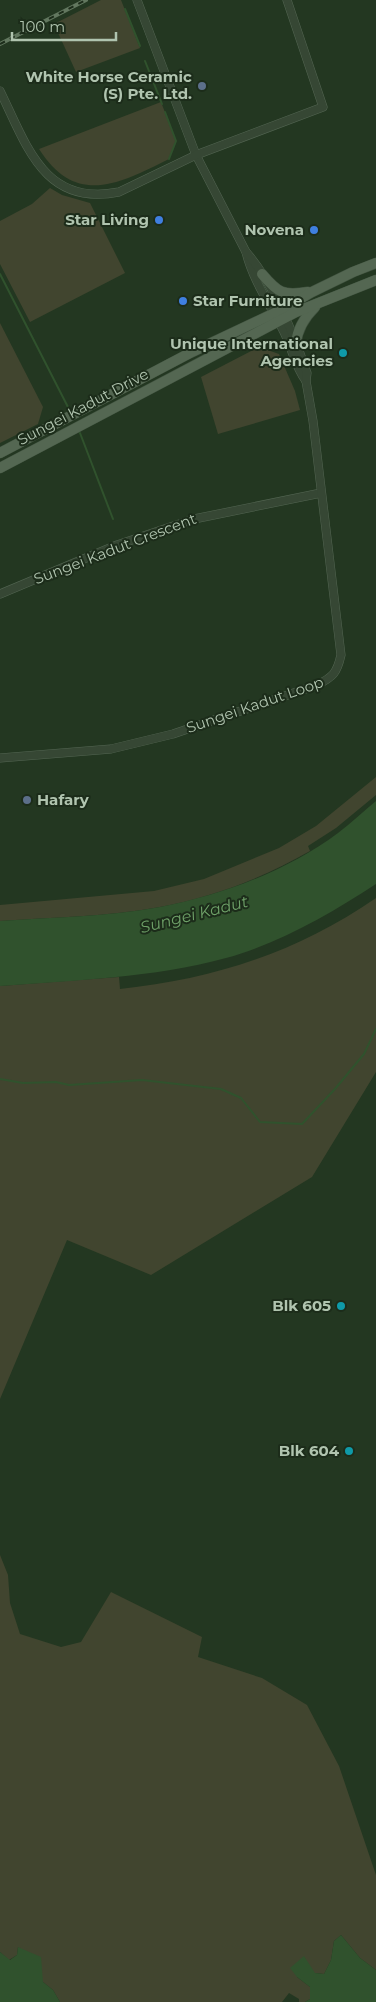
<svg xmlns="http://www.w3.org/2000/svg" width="376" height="2002" font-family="Montserrat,sans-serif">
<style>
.green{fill:#41452f}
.water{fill:#30522d}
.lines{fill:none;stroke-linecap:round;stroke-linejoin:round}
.stream{stroke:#30522d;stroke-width:2}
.minor-casing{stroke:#536552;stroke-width:9}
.major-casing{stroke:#3f513e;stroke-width:11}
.minor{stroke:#364734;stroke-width:8}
.major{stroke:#546752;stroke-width:10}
.rail-casing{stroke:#62775f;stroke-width:4}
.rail{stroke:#1c2c1a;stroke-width:2;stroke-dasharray:5.5;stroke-linecap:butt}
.service-dot{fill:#5c6f8a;stroke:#1c2c1a;stroke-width:2}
.shop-dot{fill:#3f7fe0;stroke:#1c2c1a;stroke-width:2}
.culture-dot{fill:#0f9aa8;stroke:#1c2c1a;stroke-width:2}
.labels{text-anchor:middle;stroke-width:4;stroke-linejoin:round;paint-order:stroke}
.poi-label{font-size:15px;font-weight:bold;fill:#b0c4af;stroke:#1c2c1a;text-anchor:end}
.street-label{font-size:15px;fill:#b0c4af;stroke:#1c2c1a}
.water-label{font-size:16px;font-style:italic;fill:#6fa269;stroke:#1c2c1a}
</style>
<rect width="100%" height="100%" fill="#233721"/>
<g class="green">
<path d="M101,0h20l19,48 -64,24 -22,-48z"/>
<path d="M161,102l15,39 -7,18c-50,25 -93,48 -130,-10z"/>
<path d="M50,188l12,7 28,8 35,70 -95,49 -30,-58v-43l32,-17z"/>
<path d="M0,323l43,84 -5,17 -38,19z"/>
<path d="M259,347l20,7 16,37 5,19 -82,24 -17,-57z"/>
<path d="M376,777v18l-40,33 -28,18 2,5c-47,27 -97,46 -150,56 -52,10 -107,10 -160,14v-16l154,-14 50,-12 75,-31 37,-22z"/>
<path d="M376,898v174l-64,105 -161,98 -84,-35 -67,159v-413l119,-9 1,12c94,-10 178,-37 256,-91z"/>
<path d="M0,1555l8,20 2,28 10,31 41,13 20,-5 30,-50 91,45 -4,20 64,21 45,27 32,61 37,109v95l-16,-12 -19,-23 -7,6 -3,19 -7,14 -9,-1 -18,4 13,10v12l-5,3h-6v-3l-10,-6 -7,9h-222l-7,-12 -10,-8 -25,-35 -1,8 -8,5 -9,-8z"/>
</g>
<g class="water">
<path d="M376,801v83c-46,30 -96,59 -150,74 -73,20 -151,22 -226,28v-65c53,-4 108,-4 160,-14 62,-12 127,-36 178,-74 13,-10 26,-22 38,-32z"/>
<path d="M341,1935l19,23 16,12v32h-71l5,-3v-12l-13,-10 -7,-9 14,-12 11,17 9,1 7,-14 3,-19z"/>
<path d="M18,1947l23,10 2,25 10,8 7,12h-60v-50l10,8 7,-5z"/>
</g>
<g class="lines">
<g class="stream">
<path d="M125,9l15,37"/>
<path d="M145,61l17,43"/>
<path d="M165,112l11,29 -7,18"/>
<path d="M0,274l71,139"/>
<path d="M80,433l33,86"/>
<path d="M0,1079l23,4 33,-1 13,3 73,-5 79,9 20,9 19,24 42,2 33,-35 29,-35 12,-25"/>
</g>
<g class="minor-casing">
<g id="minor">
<path d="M137,0l59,155 50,97c7,29 25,54 38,80 8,16 11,35 22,49"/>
<path d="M0,91c27,55 44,116 119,101l77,-37 127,-48 -36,-107"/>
<path d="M0,594l117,-49 77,-26 127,-26"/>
<path d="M0,758l111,-9 62,-15 144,-49c16,-8 20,-12 24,-30l-28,-234 -7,-40 1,-8c-13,-38 -34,-91 -61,-121"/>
</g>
</g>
<g class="major-casing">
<g id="major">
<path d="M262,274c16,19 21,22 46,18"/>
<path d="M296,344c1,-15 9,-27 19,-37"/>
<path d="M0,453l190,-100 91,-43 31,-18 41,-20 23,-9"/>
<path d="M0,468l296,-156 80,-32"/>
</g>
</g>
<use href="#minor" class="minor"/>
<use href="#major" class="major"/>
<g class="rail-casing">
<path id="rail" d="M0,44l86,-44"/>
</g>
<use href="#rail" class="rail"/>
</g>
<g class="service-dot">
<circle cx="202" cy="86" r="5"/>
<circle cx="27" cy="800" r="5"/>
</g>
<g class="shop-dot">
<circle cx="159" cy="220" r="5"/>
<circle cx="314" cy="230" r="5"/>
<circle cx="183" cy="301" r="5"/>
</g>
<g class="culture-dot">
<circle cx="343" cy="353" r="5"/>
<circle cx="341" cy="1306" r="5"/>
<circle cx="349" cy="1451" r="5"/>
</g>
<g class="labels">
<g class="poi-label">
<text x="192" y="82">White Horse Ceramic<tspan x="192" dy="17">(S) Pte. Ltd.</tspan></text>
<text x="149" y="225">Star Living</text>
<text x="304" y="235">Novena</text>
<text x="193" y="306" text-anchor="start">Star Furniture</text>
<text x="333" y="349">Unique International<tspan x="333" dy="17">Agencies</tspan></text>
<text x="37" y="805" text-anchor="start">Hafary</text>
<text x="331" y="1311">Blk 605</text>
<text x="339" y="1456">Blk 604</text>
</g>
<g class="street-label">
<text transform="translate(83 407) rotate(-28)" y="5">Sungei Kadut Drive</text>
<text transform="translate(115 549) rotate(-21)" y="5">Sungei Kadut Crescent</text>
<text transform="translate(255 705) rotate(-19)" y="5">Sungei Kadut Loop</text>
</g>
<g class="water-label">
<text transform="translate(194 914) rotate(-14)" y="6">Sungei Kadut</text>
</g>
</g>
<path d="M12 32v8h104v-8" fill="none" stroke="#b0c4af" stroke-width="2.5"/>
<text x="20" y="32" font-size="15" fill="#b0c4af" stroke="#1c2c1a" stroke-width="4" paint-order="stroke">100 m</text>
</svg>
